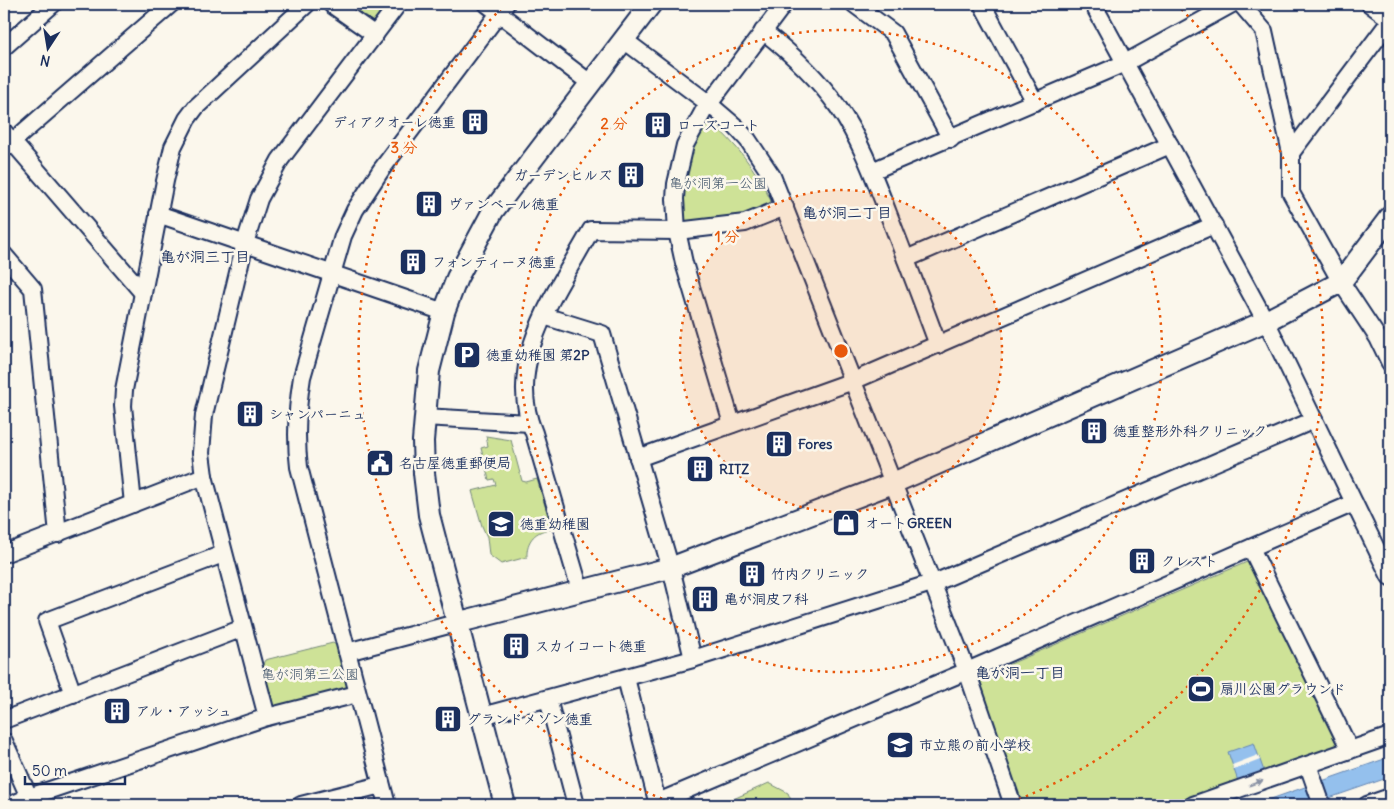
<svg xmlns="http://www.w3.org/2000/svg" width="1394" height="809" font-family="Delius,'Klee One',sans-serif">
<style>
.green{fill:#cee297;stroke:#74887a}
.water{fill:#94c0ed;stroke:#6486b4}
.pier{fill:#fbf7ec}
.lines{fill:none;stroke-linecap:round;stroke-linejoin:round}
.minor-casing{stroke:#1b2f5e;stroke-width:20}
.tertiary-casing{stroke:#1b2f5e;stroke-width:24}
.minor{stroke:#fbf7ec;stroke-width:16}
.tertiary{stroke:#fbf7ec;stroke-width:20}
.oneway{fill:#8b93a5}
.ring{fill:none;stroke:#e8590c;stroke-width:2.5;stroke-dasharray:2.5 5}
.labels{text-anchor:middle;stroke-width:5;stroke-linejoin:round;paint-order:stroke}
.poi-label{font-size:14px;font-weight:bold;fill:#1b2f5e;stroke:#fbf7ec;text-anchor:start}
.park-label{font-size:14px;fill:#3f5369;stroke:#fbf7ec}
.neighbourhood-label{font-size:15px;font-weight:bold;fill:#1b2f5e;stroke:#fbf7ec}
.centre{fill:#e8590c;stroke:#fbf7ec;stroke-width:2.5}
.ring-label{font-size:15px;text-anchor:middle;font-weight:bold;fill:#e8590c;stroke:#fbf7ec;stroke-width:5;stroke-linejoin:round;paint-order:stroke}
</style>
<rect width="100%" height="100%" fill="#fbf7ec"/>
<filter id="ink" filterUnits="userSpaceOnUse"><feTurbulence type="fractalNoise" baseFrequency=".02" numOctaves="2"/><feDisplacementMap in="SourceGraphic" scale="10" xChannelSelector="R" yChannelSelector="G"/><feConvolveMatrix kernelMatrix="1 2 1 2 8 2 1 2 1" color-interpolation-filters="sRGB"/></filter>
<g filter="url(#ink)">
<g class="green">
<path d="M340,4h51l-17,22z"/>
<path d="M710,121c26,23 46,48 61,80l-3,5 -26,11 -53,8 -6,-6 -2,-20 6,-41 17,-36z"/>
<path d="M486,436l25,4 11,41 4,1 11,-3 15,50c-16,1 -26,11 -25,28l-26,7 -12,-9 -2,-18 -5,-11 -10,-35 24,-6 -2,-6 -5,1 -8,-32 7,-2z"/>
<path d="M1247,562l6,1 87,177 -1,8 -160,57h-159l-43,-121 3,-7z"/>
<path d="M333,643l6,4 11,38 -6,7 -69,17 -4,-3 -9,-40 3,-6z"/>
<path d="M769,783l19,10 5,12h-73z"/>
</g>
<g class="water">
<path d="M1254,743l11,31 -26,10 -11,-32z"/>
<path d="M1390,757v20l-81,28h-55z"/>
</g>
<path class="pier" d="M1258,755l2,5 -26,10 -2,-5z"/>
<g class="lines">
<g class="minor-casing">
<g id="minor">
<path d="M331,4l44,31"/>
<path d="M487,4l103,79"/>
<path d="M854,4l39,29 58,106"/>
<path d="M982,4l53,98"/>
<path d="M1093,4l178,327 119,246"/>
<path d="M1241,4l23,27 27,122v40l50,89 37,56 12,25"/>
<path d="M1370,4l20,15"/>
<path d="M763,31c28,22 54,46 75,76 22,32 36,70 50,106 17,44 34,88 50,132"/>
<path d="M624,40l84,63 28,24 12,13 24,36 195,495 46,134"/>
<path d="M4,47l49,-43"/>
<path d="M4,132l139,161"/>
<path d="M4,149l167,-145"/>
<path d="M1291,153l99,-132"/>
<path d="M872,171l253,-108 107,-59"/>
<path d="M158,214l286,98"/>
<path d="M4,255l29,34 25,245"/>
<path d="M906,259l264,-114"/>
<path d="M544,316l58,18 71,242 20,83"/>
<path d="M424,417l106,6"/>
<path d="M732,424l-48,-161 -7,-32 -2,-32 1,-15 9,-39 18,-33 81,-108"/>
<path d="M638,458l215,-77 361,-156"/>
<path d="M133,504l-10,-98 1,-16 41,-209 8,-34 14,-28 9,-12 111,-103"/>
<path d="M1251,548l99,202"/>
<path d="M6,553l198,-77"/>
<path d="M580,590l-46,-157c-31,-71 24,-143 57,-203l86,1 68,-8 40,-16"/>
<path d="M347,652l109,-29"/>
<path d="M626,678l32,127"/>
<path d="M73,694l-26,-73 176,-67"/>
<path d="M548,699l28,106"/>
<path d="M482,716l211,-57 248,-79 373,-160"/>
<path d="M267,717l-63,-241 -3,-23 3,-38 41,-172 14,-44 21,-39 118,-156"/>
<path d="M4,720l239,-92"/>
<path d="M4,741l25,56"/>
<path d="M1308,765l14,40"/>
<path d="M658,802l309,-131 387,-168"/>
<path d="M11,805l18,-8 238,-80 90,-23"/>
<path d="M301,805l80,-20"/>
<path d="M387,805l-88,-338c-4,-31 -2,-59 3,-90l41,-141 12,-26 26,-40 125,-166"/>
<path d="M1193,805l197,-69"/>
<path d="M1367,805l23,-8"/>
</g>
</g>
<g class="tertiary-casing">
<g id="tertiary">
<path d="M456,623l214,-55 223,-85 373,-162 75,-39 49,-65"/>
<path d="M505,805l-76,-290 -5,-42 -1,-32 6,-70 15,-59 13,-34 36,-67 158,-207"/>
</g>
</g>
<use href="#minor" class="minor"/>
<use href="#tertiary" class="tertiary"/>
</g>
<defs><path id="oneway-solid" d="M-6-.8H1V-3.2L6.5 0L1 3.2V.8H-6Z" transform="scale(1.25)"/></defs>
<use class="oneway" href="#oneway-solid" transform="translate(1256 783) rotate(-19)"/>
</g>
<circle cx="841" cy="351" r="161" fill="#e8590c" fill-opacity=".12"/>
<g class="ring">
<circle cx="841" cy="351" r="161"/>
<circle cx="841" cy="351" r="321"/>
<path d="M676 804A482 482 0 0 1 506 4M1176 4A482 482 0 0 1 1006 804"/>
</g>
<defs>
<g id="building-square" transform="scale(1.4375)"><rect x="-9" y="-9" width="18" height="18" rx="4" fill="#1b2f5e" stroke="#fbf7ec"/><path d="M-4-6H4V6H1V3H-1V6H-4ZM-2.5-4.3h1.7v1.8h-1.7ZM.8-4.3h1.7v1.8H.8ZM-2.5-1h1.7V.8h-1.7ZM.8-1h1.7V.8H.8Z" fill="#fff"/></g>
<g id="parking-square" transform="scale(1.4375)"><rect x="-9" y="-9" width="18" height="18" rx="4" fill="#1b2f5e" stroke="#fbf7ec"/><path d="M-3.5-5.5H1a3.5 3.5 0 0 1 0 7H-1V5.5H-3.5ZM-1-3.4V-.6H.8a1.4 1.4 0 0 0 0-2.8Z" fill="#fff"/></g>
<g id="civic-square" transform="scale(1.4375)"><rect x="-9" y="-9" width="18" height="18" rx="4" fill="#1b2f5e" stroke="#fbf7ec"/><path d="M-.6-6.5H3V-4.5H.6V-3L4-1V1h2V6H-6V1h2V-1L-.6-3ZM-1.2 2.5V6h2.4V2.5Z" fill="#fff"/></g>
<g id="shop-square" transform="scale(1.4375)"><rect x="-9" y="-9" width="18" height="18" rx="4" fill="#1b2f5e" stroke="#fbf7ec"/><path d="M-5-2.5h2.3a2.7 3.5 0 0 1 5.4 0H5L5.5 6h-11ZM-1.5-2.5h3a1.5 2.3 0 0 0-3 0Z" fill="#fff"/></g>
<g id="school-square" transform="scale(1.4375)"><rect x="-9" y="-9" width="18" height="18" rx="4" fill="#1b2f5e" stroke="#fbf7ec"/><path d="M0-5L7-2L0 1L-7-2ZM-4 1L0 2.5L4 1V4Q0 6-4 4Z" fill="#fff"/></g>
<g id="stadium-square" transform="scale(1.4375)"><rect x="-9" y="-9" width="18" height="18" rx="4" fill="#1b2f5e" stroke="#fbf7ec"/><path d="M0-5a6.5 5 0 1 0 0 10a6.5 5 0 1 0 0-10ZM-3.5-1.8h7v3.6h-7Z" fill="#fff"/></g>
</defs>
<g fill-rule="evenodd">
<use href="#building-square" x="475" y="122"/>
<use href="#building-square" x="658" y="125"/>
<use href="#building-square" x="631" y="175"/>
<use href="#building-square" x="429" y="204"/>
<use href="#building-square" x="413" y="262"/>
<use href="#parking-square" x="467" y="355"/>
<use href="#building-square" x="250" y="414"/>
<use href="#building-square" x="1094" y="431"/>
<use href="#building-square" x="779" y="444"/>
<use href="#civic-square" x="380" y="463"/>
<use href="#building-square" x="700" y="469"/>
<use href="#shop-square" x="846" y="523"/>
<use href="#school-square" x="501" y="524"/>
<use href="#building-square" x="1142" y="561"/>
<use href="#building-square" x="752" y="574"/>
<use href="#building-square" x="705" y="599"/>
<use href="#building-square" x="516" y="646"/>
<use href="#stadium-square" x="1201" y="689"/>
<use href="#building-square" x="117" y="711"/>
<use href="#building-square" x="448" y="719"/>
<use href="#school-square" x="900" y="745"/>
</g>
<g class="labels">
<g class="poi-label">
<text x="456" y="127" text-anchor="end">ディアクオーレ徳重</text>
<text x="677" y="130">ローズコート</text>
<text x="612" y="180" text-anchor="end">ガーデンヒルズ</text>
<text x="448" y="209">ヴァンベール徳重</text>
<text x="432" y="267">フォンティーヌ徳重</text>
<text x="486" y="360">徳重幼稚園 第2P</text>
<text x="269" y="419">シャンパーニュ</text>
<text x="1113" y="436">徳重整形外科クリニック</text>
<text x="798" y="449">Fores</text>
<text x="399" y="468">名古屋徳重郵便局</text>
<text x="719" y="474">RITZ</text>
<text x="865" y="528">オートGREEN</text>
<text x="520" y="529">徳重幼稚園</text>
<text x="1161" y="566">クレスト</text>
<text x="771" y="579">竹内クリニック</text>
<text x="724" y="604">亀が洞皮フ科</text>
<text x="535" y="651">スカイコート徳重</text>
<text x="1220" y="694">扇川公園グラウンド</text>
<text x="136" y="716">アル・アッシュ</text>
<text x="467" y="724">グランドメゾン徳重</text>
<text x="919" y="750">市立熊の前小学校</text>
</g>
<g class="park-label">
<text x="718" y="188">亀が洞第一公園</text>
<text x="310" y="679">亀が洞第三公園</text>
</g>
<g class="neighbourhood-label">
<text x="847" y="218">亀が洞二丁目</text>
<text x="205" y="262">亀が洞三丁目</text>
<text x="1020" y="678">亀が洞一丁目</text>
</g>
</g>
<circle cx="841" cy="351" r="8" class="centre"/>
<g class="ring-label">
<text x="614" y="129">2 分</text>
<text x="404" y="153">3 分</text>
<text x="727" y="242">1 分</text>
</g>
<rect width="1394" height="809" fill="none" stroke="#fbf7ec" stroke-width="20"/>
<rect x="10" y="10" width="1374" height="789" fill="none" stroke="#1b2f5e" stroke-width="2" filter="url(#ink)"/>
<g transform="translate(48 48) rotate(192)" stroke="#fbf7ec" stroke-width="4" paint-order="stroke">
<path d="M0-4L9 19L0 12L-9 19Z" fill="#1b2f5e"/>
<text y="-8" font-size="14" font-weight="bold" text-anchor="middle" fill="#1b2f5e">N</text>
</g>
<path d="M25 776v8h100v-8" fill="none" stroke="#1b2f5e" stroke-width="2.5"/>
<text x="32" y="776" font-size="15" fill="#1b2f5e" stroke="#fbf7ec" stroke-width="4" paint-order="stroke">50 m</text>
</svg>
